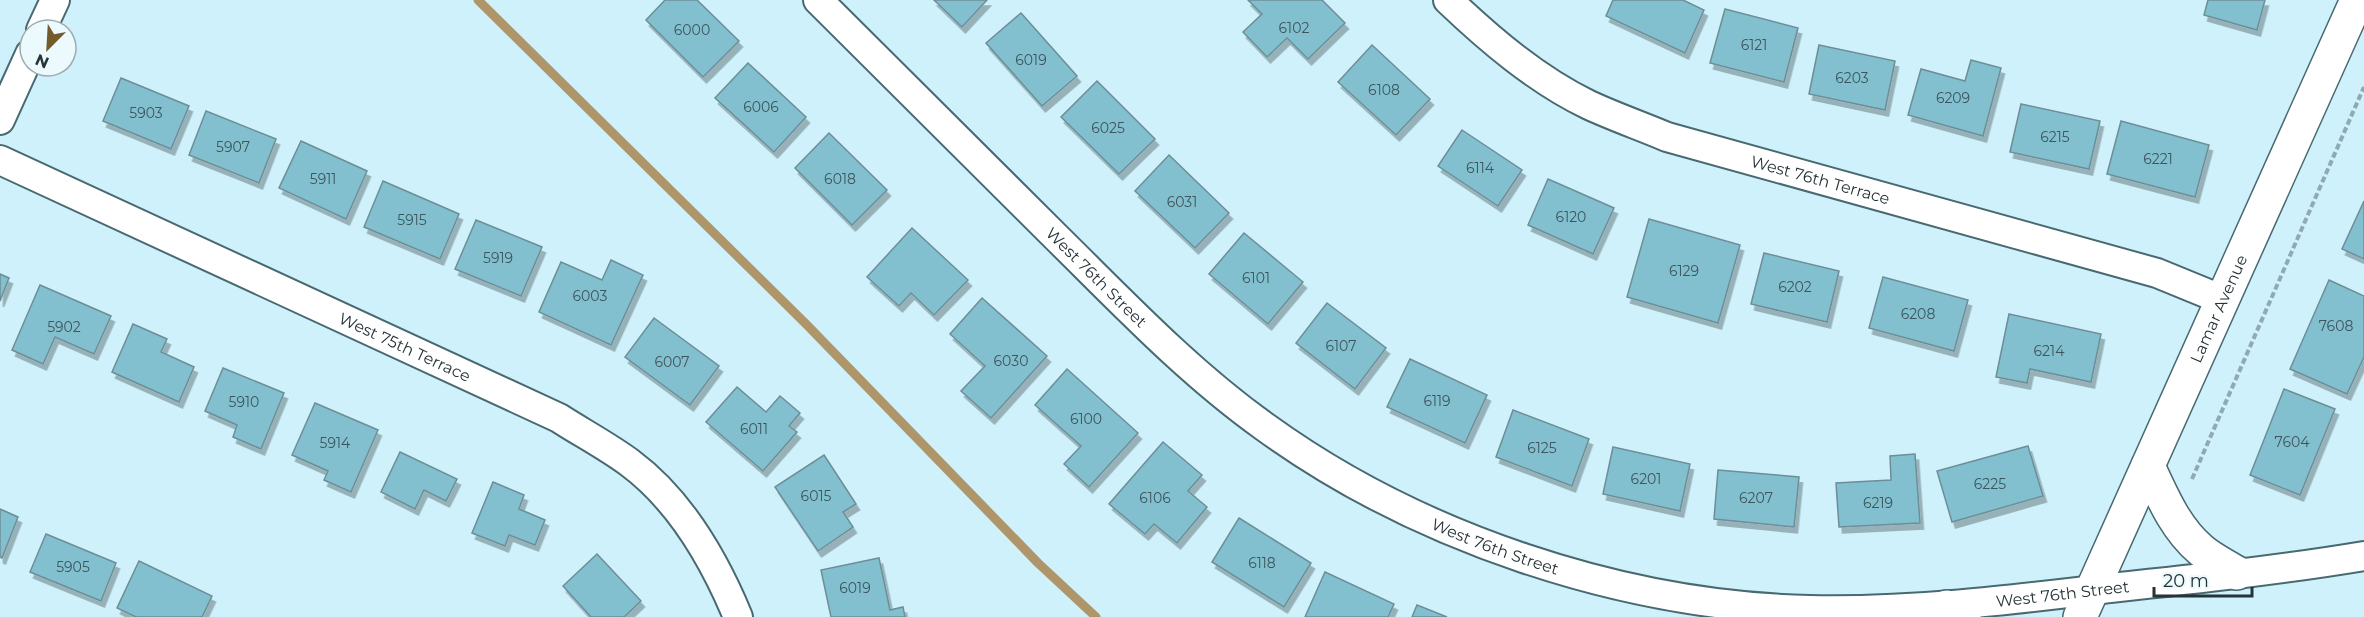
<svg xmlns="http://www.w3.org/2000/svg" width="2364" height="617" font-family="Montserrat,sans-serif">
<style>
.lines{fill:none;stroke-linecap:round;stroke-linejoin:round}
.stream{stroke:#ae966a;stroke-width:9}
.building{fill:#82c0d0;stroke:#6d8e97;stroke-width:1.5;filter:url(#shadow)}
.street-casing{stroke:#496971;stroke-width:32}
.secondary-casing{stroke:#496971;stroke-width:36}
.path{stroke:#8faab2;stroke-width:4;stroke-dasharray:6 3;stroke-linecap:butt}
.street{stroke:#fff;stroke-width:28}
.secondary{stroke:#fff;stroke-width:33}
.labels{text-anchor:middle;stroke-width:6;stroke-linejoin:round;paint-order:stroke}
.number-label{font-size:14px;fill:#3d565d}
.street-label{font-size:16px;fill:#263337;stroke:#ecfafe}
</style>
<defs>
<filter id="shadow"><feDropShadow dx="3.5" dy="6" stdDeviation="0" flood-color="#0004"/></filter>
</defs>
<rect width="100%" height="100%" fill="#cef1fb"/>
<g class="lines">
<path class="stream" d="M478,0l329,325 231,238 58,54"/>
</g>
<g class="building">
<path d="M665,0h32l42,41 -36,36 -57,-57z"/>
<path d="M934,0h53l-25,27z"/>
<path d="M1248,0h74l23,23 -37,36 -21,-21 -20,19 -24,-25 19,-18z"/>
<path d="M1613,0h70l21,10 -19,43 -79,-37z"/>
<path d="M2208,0h57l-8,30 -53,-15z"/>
<path d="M1725,9l73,19 -14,54 -74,-19z"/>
<path d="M1021,13l56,63 -35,30 -56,-63z"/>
<path d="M1372,45l58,54 -34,36 -58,-53z"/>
<path d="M1819,45l76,16 -10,49 -76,-16z"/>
<path d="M1971,60l30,8 -18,68 -75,-21 13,-46 44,12z"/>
<path d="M748,63l58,54 -32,35 -59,-54z"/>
<path d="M121,78l68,28 -18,43 -68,-28z"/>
<path d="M1097,81l58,58 -36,35 -58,-57z"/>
<path d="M2021,104l79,17 -11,48 -79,-17z"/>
<path d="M206,111l70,28 -17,44 -70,-28z"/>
<path d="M2121,121l88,24 -14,52 -88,-23z"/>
<path d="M1462,130l60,40 -24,36 -60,-40z"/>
<path d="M829,133l58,57 -35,35 -57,-57z"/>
<path d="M301,141l66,30 -21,48 -67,-31z"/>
<path d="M1169,155l60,58 -34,35 -60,-57z"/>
<path d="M1548,179l66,29 -21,46 -65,-29z"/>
<path d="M383,181l76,33 -19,45 -76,-32z"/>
<path d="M2364,201v58l-22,-10z"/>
<path d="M1649,219l91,26 -22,78 -91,-26z"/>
<path d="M476,220l66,27 -21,49 -66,-27z"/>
<path d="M912,228l56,52 -34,35 -23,-22 -12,13 -32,-29z"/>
<path d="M1244,233l59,49 -35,42 -59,-50z"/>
<path d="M1764,253l75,18 -12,51 -76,-18z"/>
<path d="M611,260l32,15 -32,70 -72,-33 22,-50 41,18z"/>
<path d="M0,274l9,4 -9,23z"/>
<path d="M1883,277l85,23 -14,51 -85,-23z"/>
<path d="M2329,280l35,16v61l-17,37 -57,-25z"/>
<path d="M40,285l71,31 -17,38 -39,-17 -12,27 -31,-14z"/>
<path d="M982,298l65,58 -56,62 -30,-27 24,-25 -35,-32z"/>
<path d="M1327,303l59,45 -31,41 -59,-46z"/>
<path d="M2009,314l92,20 -10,48 -61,-13 -3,14 -31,-6z"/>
<path d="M654,318l65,48 -29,39 -65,-48z"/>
<path d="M133,324l34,15 -6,13 33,15 -15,35 -67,-30z"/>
<path d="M1410,359l77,36 -22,48 -78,-36z"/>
<path d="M223,368l61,25 -23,56 -28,-12 4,-12 -32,-14z"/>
<path d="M1067,369l71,64 -49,54 -25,-23 17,-18 -46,-41z"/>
<path d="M737,387l29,25 14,-16 20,17 -11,13 8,6 -34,39 -57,-49z"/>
<path d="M2284,389l51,20 -35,86 -50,-20z"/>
<path d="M315,403l63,27 -27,62 -27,-12 4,-9 -36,-16z"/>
<path d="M1513,410l76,29 -17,47 -76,-29z"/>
<path d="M1163,442l39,33 -14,16 19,16 -30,36 -23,-19 -9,10 -36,-30z"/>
<path d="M2028,446l15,50 -91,26 -15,-51z"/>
<path d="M1613,447l77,17 -10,47 -77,-17z"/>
<path d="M400,452l57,27 -11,22 -22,-11 -9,19 -34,-17z"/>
<path d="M1915,454l5,69 -81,4 -3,-44 55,-3 -1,-24z"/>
<path d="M824,455l32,49 -13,8 10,15 -35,24 -43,-64z"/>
<path d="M1718,470l81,7 -5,50 -80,-8z"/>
<path d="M493,482l31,13 -5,14 26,11 -10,25 -26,-10 -4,11 -33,-13z"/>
<path d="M0,509l18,8 -16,41 -2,-1z"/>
<path d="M1239,518l72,45 -27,44 -72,-45z"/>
<path d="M46,534l70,29 -15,38 -71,-29z"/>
<path d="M597,554l44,47 -17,16h-33l-28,-31z"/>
<path d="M879,558l11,52 13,-3 2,10h-74l-10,-47z"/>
<path d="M139,561l73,35 -10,21h-66l-19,-9z"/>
<path d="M1325,572l69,32 -6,13h-83z"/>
<path d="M1417,605l30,12h-35z"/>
</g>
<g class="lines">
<g class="street-casing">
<g id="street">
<path id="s1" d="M818,0c79,79 158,158 238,237 67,66 132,135 209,190 152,110 357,179 545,183 101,2 200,-10 300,-22 85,-9 170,-18 254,-32"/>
<path id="s2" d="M1448,0c42,40 89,80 141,105 26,12 52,21 78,32l490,136 66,27"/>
<path d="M41,30l14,-30"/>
<path d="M0,120l30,-66"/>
<path id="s3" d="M0,160l559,258c23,15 48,28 71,45 51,38 84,96 108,154"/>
</g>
</g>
<g class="secondary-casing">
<g id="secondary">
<path d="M2148,466c14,30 27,62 53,84 10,9 25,16 36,23"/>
<path d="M1947,607l17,10"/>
<path id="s4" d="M2080,617l277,-617"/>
</g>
</g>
<path class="path" d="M2192,479l172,-392"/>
<use href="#street" class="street"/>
<use href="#secondary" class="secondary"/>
</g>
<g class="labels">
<g class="number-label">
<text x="1294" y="33">6102</text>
<text x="692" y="35">6000</text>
<text x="1754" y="50">6121</text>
<text x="1031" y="65">6019</text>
<text x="1852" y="83">6203</text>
<text x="1384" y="95">6108</text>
<text x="1953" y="103">6209</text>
<text x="761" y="112">6006</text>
<text x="146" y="118">5903</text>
<text x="1108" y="133">6025</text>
<text x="2055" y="142">6215</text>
<text x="233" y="152">5907</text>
<text x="2158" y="164">6221</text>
<text x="1480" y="173">6114</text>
<text x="323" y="184">5911</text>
<text x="840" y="184">6018</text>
<text x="1182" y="207">6031</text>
<text x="1571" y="222">6120</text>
<text x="412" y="225">5915</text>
<text x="498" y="263">5919</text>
<text x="1684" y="276">6129</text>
<text x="1256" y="283">6101</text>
<text x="1795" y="292">6202</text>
<text x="590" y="301">6003</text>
<text x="1918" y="319">6208</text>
<text x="2336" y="331">7608</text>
<text x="64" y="332">5902</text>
<text x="1341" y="351">6107</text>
<text x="2049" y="356">6214</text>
<text x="1011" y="366">6030</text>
<text x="672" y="367">6007</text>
<text x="1437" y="406">6119</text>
<text x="244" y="407">5910</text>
<text x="1086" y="424">6100</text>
<text x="754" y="434">6011</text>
<text x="2292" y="447">7604</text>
<text x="335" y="448">5914</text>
<text x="1542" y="453">6125</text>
<text x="1646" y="484">6201</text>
<text x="1990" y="489">6225</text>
<text x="816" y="501">6015</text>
<text x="1155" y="503">6106</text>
<text x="1756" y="503">6207</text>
<text x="1878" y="508">6219</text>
<text x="1262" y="568">6118</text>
<text x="73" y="572">5905</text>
<text x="855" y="593">6019</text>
</g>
<g class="street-label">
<text dy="6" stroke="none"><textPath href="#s2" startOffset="420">West 76th Terrace</textPath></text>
<text dy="6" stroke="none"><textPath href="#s1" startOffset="393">West 76th Street</textPath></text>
<text dy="6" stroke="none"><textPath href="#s4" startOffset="338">Lamar Avenue</textPath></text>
<text dy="6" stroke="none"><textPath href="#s3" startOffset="446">West 75th Terrace</textPath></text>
<text dy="6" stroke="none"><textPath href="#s1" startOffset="879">West 76th Street</textPath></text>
<text dy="6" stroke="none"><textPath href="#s1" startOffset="1455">West 76th Street</textPath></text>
</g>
</g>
<g transform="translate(48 48) rotate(204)"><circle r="28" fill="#ecfafe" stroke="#9daaae" stroke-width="1.5"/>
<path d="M0-4.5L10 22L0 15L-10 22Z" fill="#745b2c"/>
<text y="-9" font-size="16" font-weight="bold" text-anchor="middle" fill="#263337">N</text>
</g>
<path d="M2154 587v9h98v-9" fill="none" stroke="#263337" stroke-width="3"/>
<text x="2163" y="587" font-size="18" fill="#263337" stroke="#ecfafe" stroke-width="4.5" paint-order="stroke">20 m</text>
</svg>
